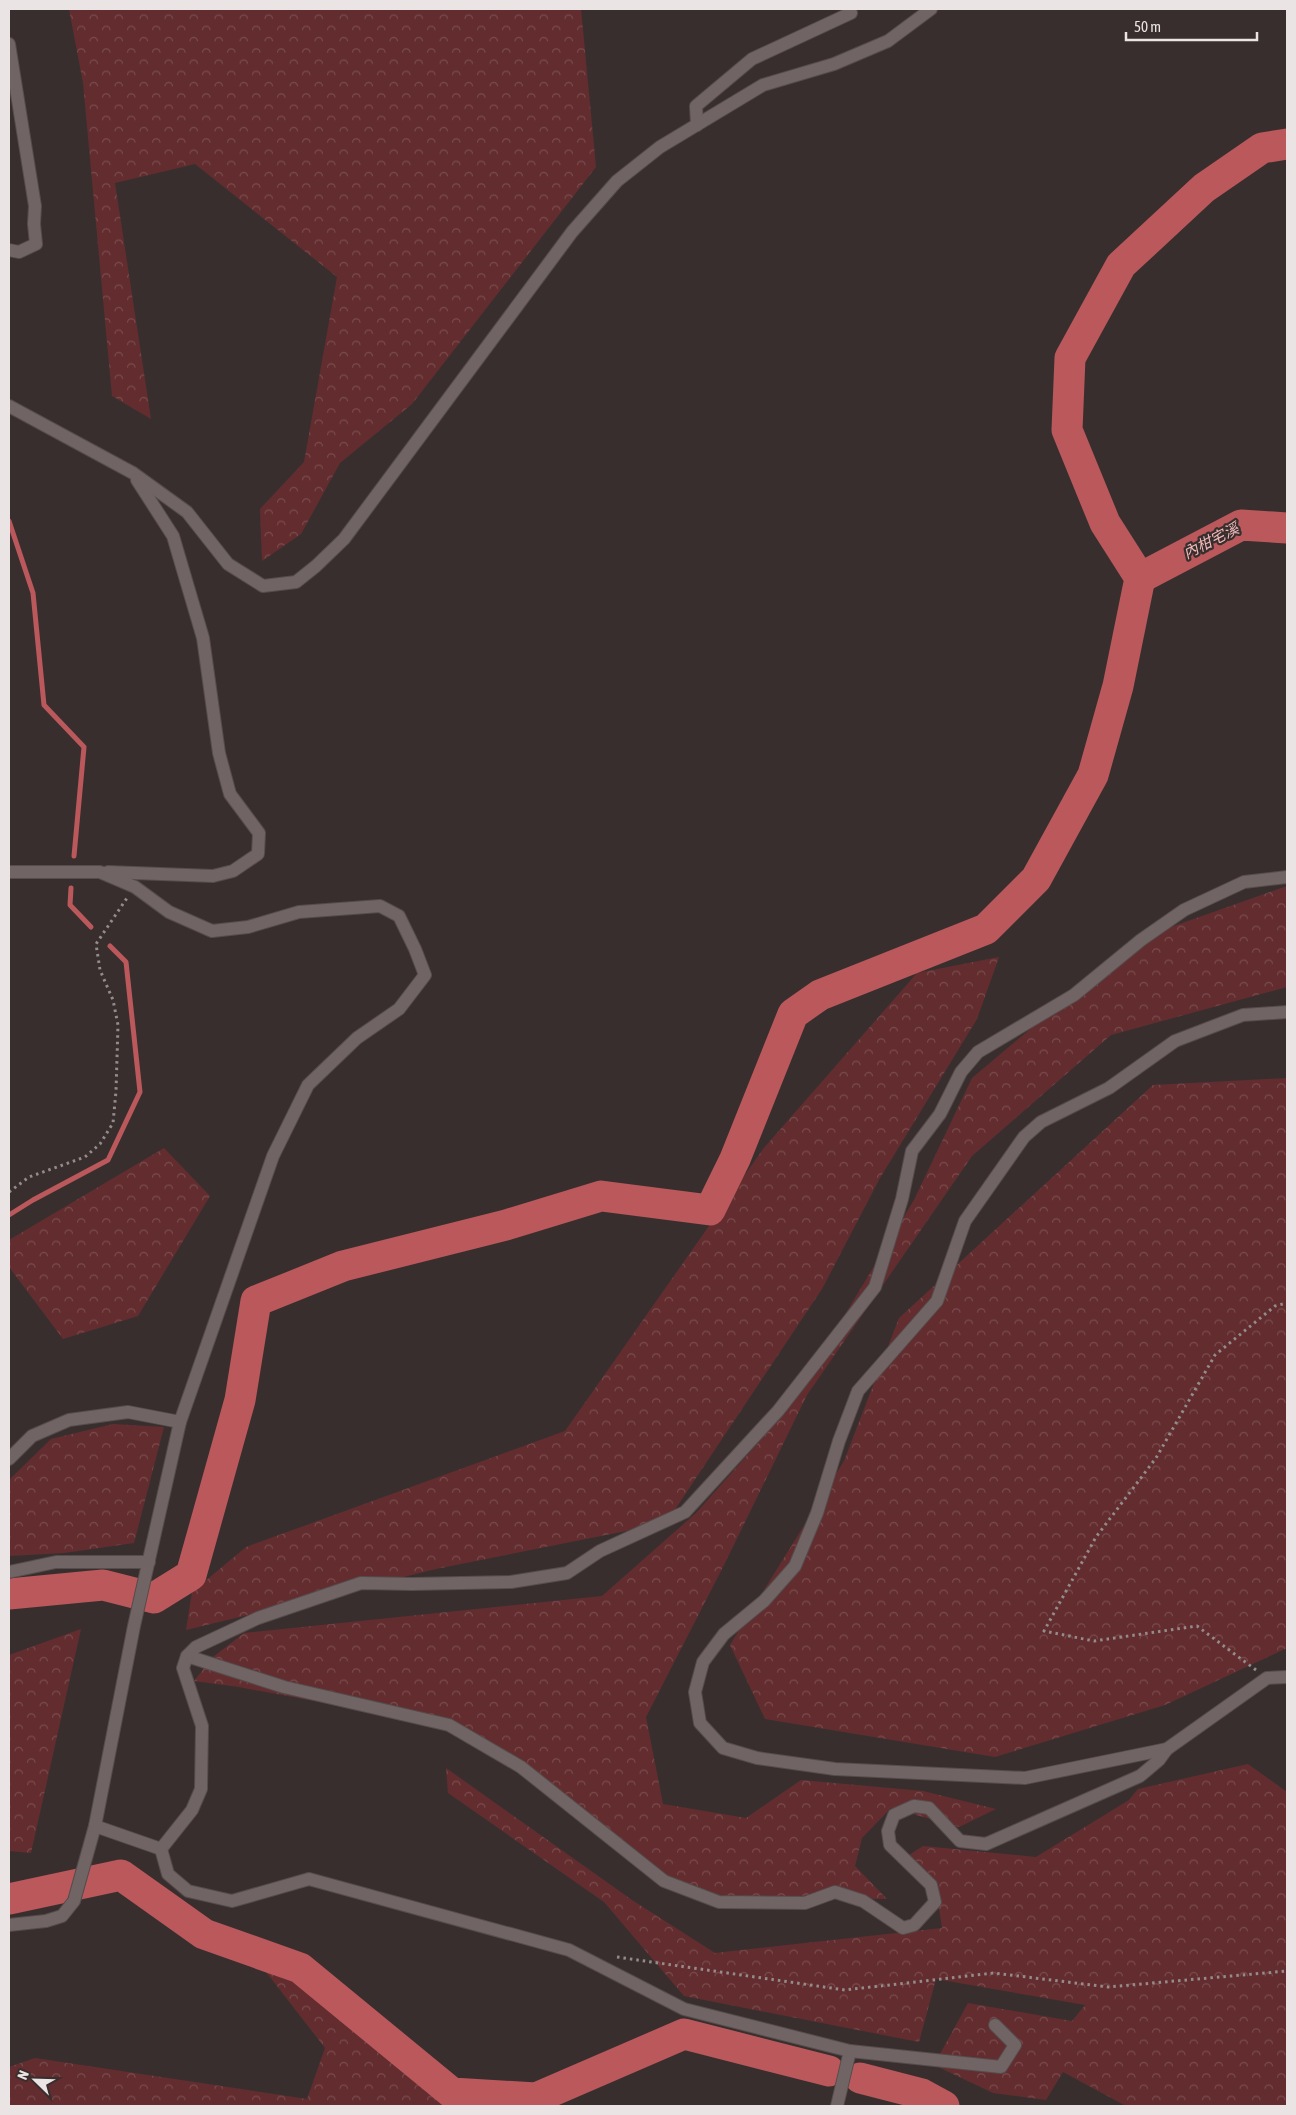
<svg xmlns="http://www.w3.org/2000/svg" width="1296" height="2115" font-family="'Asap Condensed','Noto Sans TC',sans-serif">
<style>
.forest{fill:url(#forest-crowns)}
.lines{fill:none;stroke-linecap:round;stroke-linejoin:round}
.stream{stroke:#ba585b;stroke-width:5}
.river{stroke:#ba585b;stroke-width:31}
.minor-casing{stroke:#554c4c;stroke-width:14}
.path{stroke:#948b8b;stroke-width:3;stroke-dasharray:2.5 4;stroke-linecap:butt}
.minor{stroke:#716464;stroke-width:12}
.labels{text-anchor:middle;stroke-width:4.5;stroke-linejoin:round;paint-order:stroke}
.water-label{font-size:15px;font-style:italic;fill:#f2bcbb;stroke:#392e2e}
</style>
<defs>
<pattern id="forest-crowns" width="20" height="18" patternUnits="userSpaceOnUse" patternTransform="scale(1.25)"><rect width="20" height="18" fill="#632d2f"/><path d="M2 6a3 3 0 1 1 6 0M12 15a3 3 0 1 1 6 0" fill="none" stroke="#7a4b4d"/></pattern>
</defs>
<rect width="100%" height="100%" fill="#392e2e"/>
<g class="forest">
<path d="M69,9h512l15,158 -184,237 -72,59 -39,71 -39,27 -2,-52 44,-47 33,-185 -142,-113 -80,19 36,236 -39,-23 -29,-313z"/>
<path d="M1287,886v101l-176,48 -139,121 -165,239 -83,170 -78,152 17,87 83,14 55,-38 122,11 73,18 -37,18 -68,-19 -29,30 -7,28 32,33 -154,-2 -48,-3 -133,-108 -127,-68 -47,-5 -139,-26 -45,-6 19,-24 31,-24 358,-37 94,-83 92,-104 126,-209 58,-122 165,-139z"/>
<path d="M999,957l-22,62 -97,159 -58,111 -156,234 -230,46 -250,61 6,-38 54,-45 319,-116 198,-282 154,-176z"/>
<path d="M1287,1078v570l-122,57 -170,52 -230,-38 -35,-74 114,-184 55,-143 254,-233z"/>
<path d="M164,1148l46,48 -72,120 -75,23 -54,-72v-27z"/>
<path d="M113,1424l51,3 -30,116 -70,10 -55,3v-76l42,-41z"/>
<path d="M81,1629l-50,224 -22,-2v-196z"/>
<path d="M1248,1764l39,28v314h-161l-63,-34 -17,28 -53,-7 -59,-28 34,-62 104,18 13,-16 -149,-26 -17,63 -235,-46 -80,-94 -156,-109 -2,-25 186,132 83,53 227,-25 -5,-34 -34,-35 20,-13 113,11 93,-57 9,-11z"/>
<path d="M281,1959l168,147h-440v-39l26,-9 272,41 18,-51 -62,-80z"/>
</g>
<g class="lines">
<g class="stream">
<path d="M9,521l24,72 11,112 40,42 -10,109"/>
<path d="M71,888l-1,17 21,22"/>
<path d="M9,1215l24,-15 75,-40 32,-68 -14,-130 -16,-16"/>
</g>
<g class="river">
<path d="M1140,578l101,-53 46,3"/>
<path d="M9,1594l94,-9 51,13 37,-23 49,-175 16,-99 87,-35 163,-41 95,-29 109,14 25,-51 58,-145 27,-19 166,-66 50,-50 57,-104 25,-89 22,-108 -35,-55 -38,-93 3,-72 51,-93 83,-77 58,-40 25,-4"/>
<path d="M9,1899l112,-24 83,59 96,34 152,125 84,5 148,-64 145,37"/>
<path d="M860,2078l62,16 22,12"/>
</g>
<g class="minor-casing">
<g id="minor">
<path d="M9,44l26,162 -1,18 2,20 -17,8 -10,-2"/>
<path d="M697,125l-1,-19 56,-47 99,-46"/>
<path d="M9,406l124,67 54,39 41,52 35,22 33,-4 20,-16 28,-27 228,-307 45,-51 43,-34 103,-62 71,-21 54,-23 43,-32"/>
<path d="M9,872h91l35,15 34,25 43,19 36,-4 51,-15 81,-6 19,10 16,33 10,26 -26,34 -42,29 -49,47 -35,71 -93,266 -46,204 -39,200 -21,75 -12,15 -16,5 -37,4"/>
<path d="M108,872l105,4 20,-5 25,-17 1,-21 -29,-39 -11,-41 -16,-115 -30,-102 -36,-56"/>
<path d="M1287,1012l-44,3 -68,26 -66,47 -68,34 -17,15 -59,84 -28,80 -79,90 -19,50 -22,72 -22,53 -31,35 -40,33 -21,28 -8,30 5,31 23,25 34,10 78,11 190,9 142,-29 100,-71 20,-1"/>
<path d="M9,1459l23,-23 37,-16 59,-8 52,10"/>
<path d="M9,1572l47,-10h93"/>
<path d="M187,1656l97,31 165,38 72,42 143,114 55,21 86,1 30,-11 28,9 40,27 11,-3 21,-23 -4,-17 -41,-40 -2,-14 6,-16 20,-9 15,2 31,33 26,3 154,-68 19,-16 8,-11"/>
<path d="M95,1826l66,23 31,-39 9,-21 1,-63 -19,-58 4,-12 9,-9 62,-29 103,-35 51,1 99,-2 56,-9 33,-22 85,-39 93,-101 97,-124 27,-88 10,-48 28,-37 21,-42 17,-20 96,-57 67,-55 43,-30 60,-28 43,-5"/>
<path d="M161,1849l7,25 20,17 44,10 77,-22 260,71 115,59 166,42 -13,55"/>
<path d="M850,2051l151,16 14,-22 -20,-20"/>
</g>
</g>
<g class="path">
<path d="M9,1192l20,-15 56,-20 15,-13 13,-21 3,-32 2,-66 -5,-25 -13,-30 -4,-26 31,-46"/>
<path d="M1256,1670l-59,-44 -103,15 -50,-10 52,-94 60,-79 59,-103 60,-49 12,-3"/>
<path d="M617,1957l228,33 149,-17 114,14 179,-16"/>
</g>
<use href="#minor" class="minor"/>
</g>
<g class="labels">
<g class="water-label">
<text transform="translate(1211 541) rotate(-27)" y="5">內柑宅溪</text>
</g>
</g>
<rect width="1296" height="2115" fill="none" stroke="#ebe4e4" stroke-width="20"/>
<g transform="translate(35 2080) rotate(293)" stroke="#392e2e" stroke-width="4" paint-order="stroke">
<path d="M0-4L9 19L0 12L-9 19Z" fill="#ebe4e4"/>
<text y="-8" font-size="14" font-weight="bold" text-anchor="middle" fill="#ebe4e4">N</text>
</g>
<path d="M1126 32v8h131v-8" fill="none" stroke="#ebe4e4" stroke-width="2.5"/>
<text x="1134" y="32" font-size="15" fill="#ebe4e4" stroke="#392e2e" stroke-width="4" paint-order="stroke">50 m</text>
</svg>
